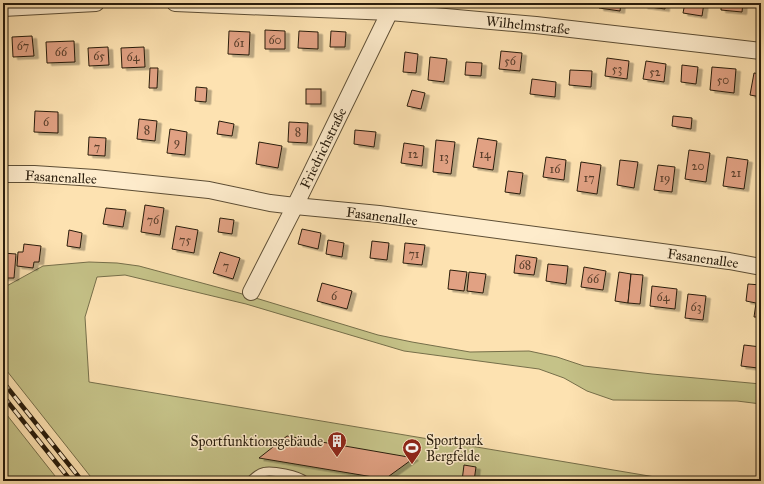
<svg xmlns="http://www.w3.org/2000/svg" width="764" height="484" font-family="'IM FELL Great Primer',serif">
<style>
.green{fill:#c5c288;stroke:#766f4a}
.building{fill:#e1a183;stroke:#281c0c;filter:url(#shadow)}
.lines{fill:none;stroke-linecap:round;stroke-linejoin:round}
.service-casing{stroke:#5d4e35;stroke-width:10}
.minor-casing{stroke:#5d4e35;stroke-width:18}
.service{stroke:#feeccc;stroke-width:8}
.minor{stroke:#feeccc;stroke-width:16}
.rail-casing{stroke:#281c0c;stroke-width:4.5}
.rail{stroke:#feeccc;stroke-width:3;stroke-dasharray:9;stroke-linecap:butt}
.labels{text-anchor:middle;stroke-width:3;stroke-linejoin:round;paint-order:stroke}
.number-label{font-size:12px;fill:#563d2a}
.street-label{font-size:14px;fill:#281c0c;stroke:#feeccc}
.poi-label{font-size:14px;fill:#281c0c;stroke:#feeccc;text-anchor:start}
</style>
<defs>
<filter id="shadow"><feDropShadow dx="4.5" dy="2.5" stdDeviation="0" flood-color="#0004"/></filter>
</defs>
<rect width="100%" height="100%" fill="#fde2b1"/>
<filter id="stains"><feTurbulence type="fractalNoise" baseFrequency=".005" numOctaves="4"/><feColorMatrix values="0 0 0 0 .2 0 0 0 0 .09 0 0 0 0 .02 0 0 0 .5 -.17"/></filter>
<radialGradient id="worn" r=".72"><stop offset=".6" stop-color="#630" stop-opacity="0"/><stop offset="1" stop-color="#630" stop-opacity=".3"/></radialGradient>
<g class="green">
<path d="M89,262l28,1 22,3 100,27 139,42 34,7 58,10 59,-1 28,6 27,9 68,8 109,10v20l-24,-3 -124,-1 -26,-9 -23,-13 -25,-9 -135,-18 -158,-47 -121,-29 -28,2 -12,40 4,65 578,97v2h-573l-91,-115v-78l40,-22z"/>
<path d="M3,410l56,71h-56z"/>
</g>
<g class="building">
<path d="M599,3h22l-1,8 -21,-3z"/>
<path d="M644,3h21v6l-22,-3z"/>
<path d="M685,3h19l-2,13 -19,-3z"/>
<path d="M721,3h22l-1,9 -21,-2z"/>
<path d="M265,30l20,1v18h-20z"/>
<path d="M229,31l21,1 -1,23 -21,-1z"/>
<path d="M299,31l19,1v17l-20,-1z"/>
<path d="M331,31l15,1 -1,15h-15z"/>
<path d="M32,36l2,20 -21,1 -1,-20z"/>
<path d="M74,41l1,21 -28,1 -1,-21z"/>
<path d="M108,47l1,18 -20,1 -1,-18z"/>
<path d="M144,47l1,20 -23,1 -1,-20z"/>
<path d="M501,51l21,2 -2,18 -21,-2z"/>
<path d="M405,52l13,2 -2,19 -13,-1z"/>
<path d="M430,57l17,2 -3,23 -16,-2z"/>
<path d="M607,58l22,3 -2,18 -22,-3z"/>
<path d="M646,61l20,3 -2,18 -21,-3z"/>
<path d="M466,62l16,1 -1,13 -16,-1z"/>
<path d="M682,65l16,2 -2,17 -15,-2z"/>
<path d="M712,67l24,2 -2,24 -24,-3z"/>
<path d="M150,68h8l-1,20h-8z"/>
<path d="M570,70l22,1 -1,16 -22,-2z"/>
<path d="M754,73l7,1v23l-11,-2z"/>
<path d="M532,79l24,3 -1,15 -25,-3z"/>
<path d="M196,87l11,1 -1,14 -11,-1z"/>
<rect x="306" y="89" width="15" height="15"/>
<path d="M412,90l13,3 -4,16 -14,-3z"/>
<path d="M35,111l23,1v21l-24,-1z"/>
<path d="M673,116l19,2 -1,11 -19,-3z"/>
<path d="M139,119l18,2 -2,20 -18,-2z"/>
<path d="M219,121l15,3 -2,12 -15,-2z"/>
<path d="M289,122l19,1 -1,20 -19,-1z"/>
<path d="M170,129l17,3 -2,23 -18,-2z"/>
<path d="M355,130l21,2 -2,15 -20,-3z"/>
<path d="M89,137l17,1 -1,18 -17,-1z"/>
<path d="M478,138l19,3 -4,29 -20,-3z"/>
<path d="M436,140l19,2 -4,32 -18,-2z"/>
<path d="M259,142l23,4 -4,22 -22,-4z"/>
<path d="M404,143l20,3 -2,20 -21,-3z"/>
<path d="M689,150l21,3 -4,29 -21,-3z"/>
<path d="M546,157l20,3 -2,20 -21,-3z"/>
<path d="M727,157l21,3 -4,29 -21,-3z"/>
<path d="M620,160l18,2 -4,26 -17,-3z"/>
<path d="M581,162l20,3 -4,29 -20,-3z"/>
<path d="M658,165l17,2 -3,25 -18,-2z"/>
<path d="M508,171l15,2 -3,21 -15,-2z"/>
<path d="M145,205l19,3 -4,27 -19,-3z"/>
<path d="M106,208l20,2 -3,17 -20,-3z"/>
<path d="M220,218l14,2 -2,14 -14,-2z"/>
<path d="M176,226l22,4 -4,23 -22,-4z"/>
<path d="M302,229l19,4 -3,16 -20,-5z"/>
<path d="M69,230l13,3 -2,15 -13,-2z"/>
<path d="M328,240l16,3 -2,14 -16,-3z"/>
<path d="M372,241l17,2 -2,17 -17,-2z"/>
<path d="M405,243l20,2 -3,20 -19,-2z"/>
<path d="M24,244l17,2 -2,16h-5l-1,6 -16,-2 1,-14h5z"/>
<path d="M220,252l20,6 -7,21 -20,-6z"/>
<path d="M3,253l13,1 -2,24h-11z"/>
<path d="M516,255l21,3 -3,17 -20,-2z"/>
<path d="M548,264l20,2 -2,18 -20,-3z"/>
<path d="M584,267l22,4 -3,19 -22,-3z"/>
<path d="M450,270l17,2 -3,19 -16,-2z"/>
<path d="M469,272l17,2 -3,19 -16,-2z"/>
<path d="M619,272l12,2 -3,29 -13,-2z"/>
<path d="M631,274l12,1 -3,29 -12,-1z"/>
<path d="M322,283l30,8 -5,18 -30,-8z"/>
<path d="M748,284l13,1v32h-7l2,-14 -10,-2z"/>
<path d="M652,286l25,3 -2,20 -25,-3z"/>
<path d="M688,294l18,2 -3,24 -18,-2z"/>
<path d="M744,345l17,2 -3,21 -17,-2z"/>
<path d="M287,436l127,22 -29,21 -126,-21z"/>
<path d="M464,465l12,2 -2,14h-12z"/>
</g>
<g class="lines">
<g class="service-casing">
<path id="service" d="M250,481c4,-3 8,-8 14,-9 8,-2 34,3 41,9"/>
</g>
<g class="minor-casing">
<g id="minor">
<path d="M175,3l215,9 146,13 225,26"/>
<path d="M3,8l93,-5"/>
<path d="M3,174h31l61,4 114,12 61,13 25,3 84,8 350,47 32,6"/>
<path d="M251,292l44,-86 99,-203"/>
</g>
</g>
<use href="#service" class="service"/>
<use href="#minor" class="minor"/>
<g class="rail-casing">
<g id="rail">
<path d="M3,382l79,99"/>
<path d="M3,396l68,85"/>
</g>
</g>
<use href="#rail" class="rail"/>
</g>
<defs>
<g id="building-pin" transform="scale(1)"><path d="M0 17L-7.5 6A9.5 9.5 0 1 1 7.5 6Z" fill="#8f2418" stroke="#feeccc"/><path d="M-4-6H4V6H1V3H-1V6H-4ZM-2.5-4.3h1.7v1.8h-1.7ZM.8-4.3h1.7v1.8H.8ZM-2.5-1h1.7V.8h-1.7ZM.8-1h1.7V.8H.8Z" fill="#fff"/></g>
<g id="stadium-pin" transform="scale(1)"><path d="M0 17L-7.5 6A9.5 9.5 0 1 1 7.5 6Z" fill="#8f2418" stroke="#feeccc"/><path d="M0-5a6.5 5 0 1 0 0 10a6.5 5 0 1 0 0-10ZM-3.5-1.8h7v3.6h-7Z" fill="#fff"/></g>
</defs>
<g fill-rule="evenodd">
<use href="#building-pin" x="337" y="441"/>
<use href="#stadium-pin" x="412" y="448"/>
</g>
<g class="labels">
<g class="number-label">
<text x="275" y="44">60</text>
<text x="239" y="47">61</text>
<text x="23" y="50">67</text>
<text x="61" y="56">66</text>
<text x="99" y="60">65</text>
<text x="133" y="61">64</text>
<text x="510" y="65">56</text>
<text x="617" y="73">53</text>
<text x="655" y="76">52</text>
<text x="723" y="84">50</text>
<text x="46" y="126">6</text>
<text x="147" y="134">8</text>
<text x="298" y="136">8</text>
<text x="177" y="146">9</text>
<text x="97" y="151">7</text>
<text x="413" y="158">12</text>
<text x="485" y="158">14</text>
<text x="444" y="161">13</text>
<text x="698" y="170">20</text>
<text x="555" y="173">16</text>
<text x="736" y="177">21</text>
<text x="589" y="182">17</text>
<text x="665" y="182">19</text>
<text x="153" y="224">76</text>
<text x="185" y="244">75</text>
<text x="414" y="258">71</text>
<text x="525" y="269">68</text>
<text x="226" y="270">7</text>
<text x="593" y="283">66</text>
<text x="334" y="300">6</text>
<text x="663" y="301">64</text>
<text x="696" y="311">63</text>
</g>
<g class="street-label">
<text transform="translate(528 25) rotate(6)" y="5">Wilhelmstraße</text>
<text transform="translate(323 148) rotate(-64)" y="5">Friedrichstraße</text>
<text transform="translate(61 177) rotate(3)" y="5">Fasanenallee</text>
<text transform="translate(382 216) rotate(7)" y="5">Fasanenallee</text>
<text transform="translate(703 258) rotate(8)" y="5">Fasanenallee</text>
</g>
<g class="poi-label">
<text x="426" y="445">Sportpark<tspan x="426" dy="16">Bergfelde</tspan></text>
<text x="323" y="446" text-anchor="end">Sportfunktionsgebäude</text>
</g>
</g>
<rect width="764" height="484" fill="none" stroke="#fde2b1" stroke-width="16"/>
<rect x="4" y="4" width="756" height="476" fill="none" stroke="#281c0c" stroke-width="2"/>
<rect x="8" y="8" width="748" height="468" fill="none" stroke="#281c0c"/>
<rect width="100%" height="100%" filter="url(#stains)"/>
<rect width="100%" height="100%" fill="url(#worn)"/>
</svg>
